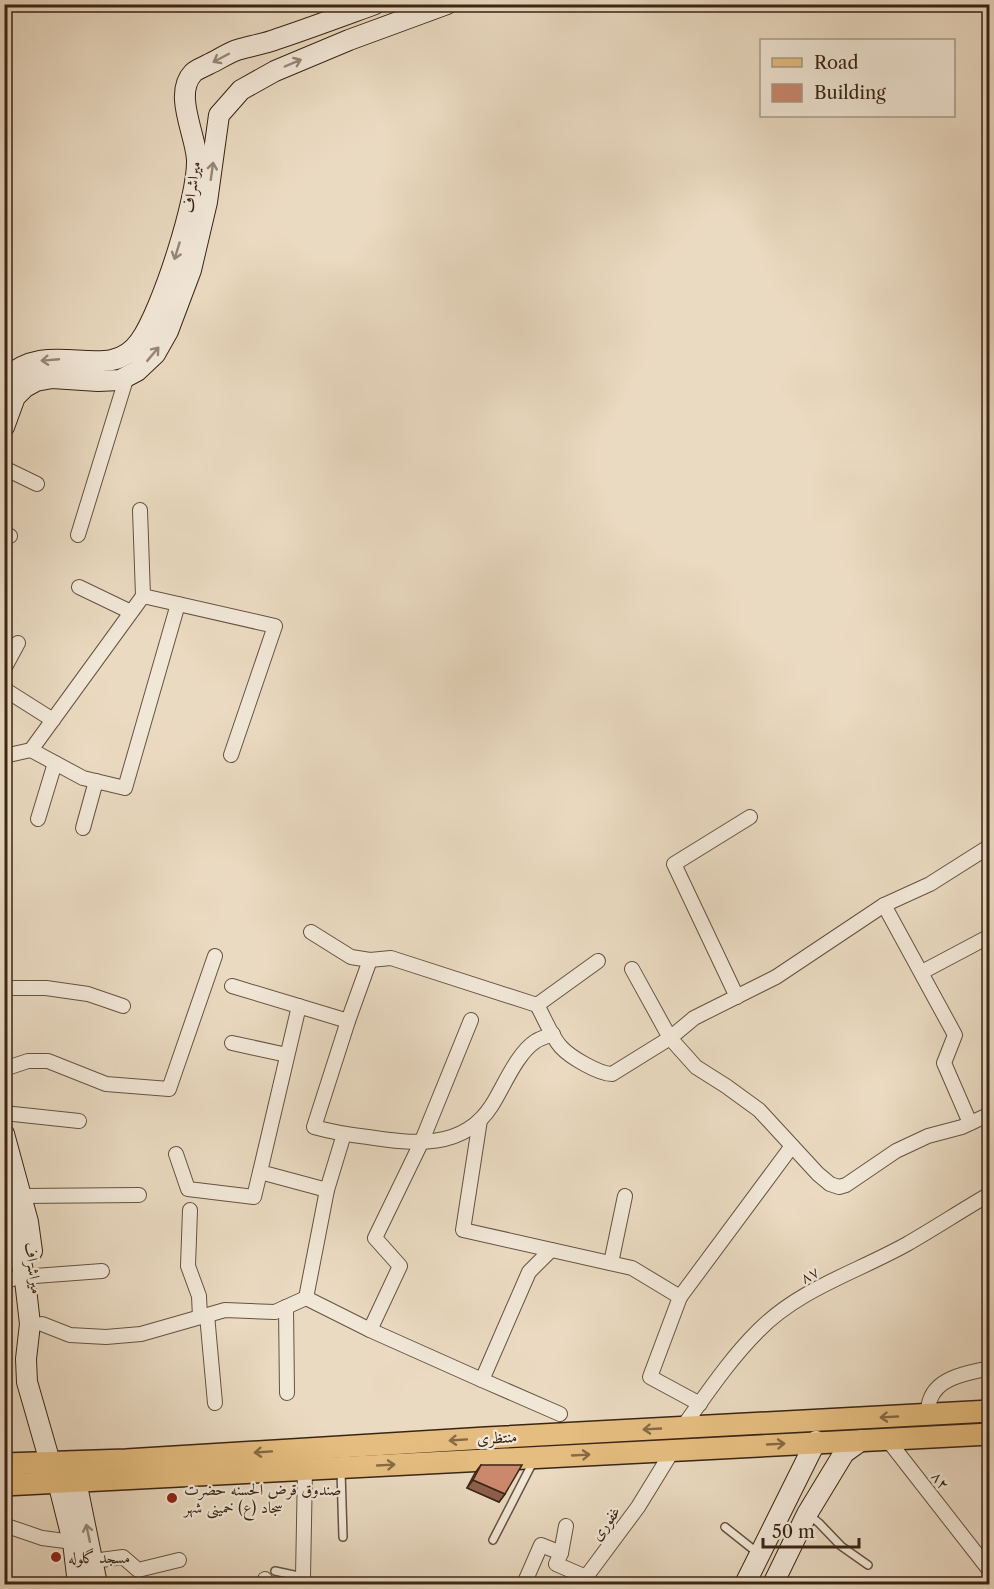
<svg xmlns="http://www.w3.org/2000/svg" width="994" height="1589" font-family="'Libre Caslon Text',Amiri,serif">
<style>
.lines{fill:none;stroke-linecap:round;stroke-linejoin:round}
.lane-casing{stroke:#665240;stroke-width:10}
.street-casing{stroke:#665240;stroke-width:16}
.secondary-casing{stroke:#3a2515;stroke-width:22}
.primary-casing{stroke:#3a2515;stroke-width:24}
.lane{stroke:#f1e7d7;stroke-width:7}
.street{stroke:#f1e7d7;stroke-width:14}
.secondary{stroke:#f1e7d7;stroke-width:20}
.primary{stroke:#e5bd80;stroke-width:21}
.wall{fill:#af755e;stroke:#3a2515;stroke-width:1.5}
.shaded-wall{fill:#8e5f4c;stroke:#3a2515;stroke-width:1.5}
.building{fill:#cb886d;stroke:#3a2515;stroke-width:1.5}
.oneway{stroke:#968676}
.oneway2{stroke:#876945}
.poi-dot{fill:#8f2418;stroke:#f1e7d7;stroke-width:2}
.labels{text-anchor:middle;stroke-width:4.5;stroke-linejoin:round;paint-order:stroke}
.street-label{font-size:16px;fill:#3a2515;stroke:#f1e7d7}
.poi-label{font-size:16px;fill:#3a2515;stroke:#f1e7d7;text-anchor:start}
</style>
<rect width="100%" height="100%" fill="#eadac1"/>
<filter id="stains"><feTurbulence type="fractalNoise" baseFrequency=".00333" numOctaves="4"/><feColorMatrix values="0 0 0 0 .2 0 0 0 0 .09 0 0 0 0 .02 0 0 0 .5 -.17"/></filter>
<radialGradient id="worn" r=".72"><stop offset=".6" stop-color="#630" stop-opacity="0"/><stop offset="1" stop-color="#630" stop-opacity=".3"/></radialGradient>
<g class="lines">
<g class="lane-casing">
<g id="lane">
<path d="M341,1471l2,66"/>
<path d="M808,1514l11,9 22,23 27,19"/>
<path d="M725,1527l34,27"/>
<path d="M493,1540l40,-78"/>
<path d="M275,1571l28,6"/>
<path d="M897,1583l1,1"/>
</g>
</g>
<g class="street-casing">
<g id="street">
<path d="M4,468l33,16"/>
<path d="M140,510l3,86"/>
<path d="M4,533l6,3"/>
<path d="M78,535l49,-159"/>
<path d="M79,587l52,25"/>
<path d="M4,669l14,-26"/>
<path d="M4,689l49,31"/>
<path d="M31,750l52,28 42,10 53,-184"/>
<path d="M4,756l27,-6 112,-154 132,30 -44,129"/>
<path d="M38,819l17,-56"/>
<path d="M83,828l13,-47"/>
<path d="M884,905l71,130 -11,28 26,60"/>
<path d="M311,932l40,25 19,3 21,-2 146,47c8,14 14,31 24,42 9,10 38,27 51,27l58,-36 24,-20 82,-41 108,-72 46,-21 60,-38"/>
<path d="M632,969l38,69 26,29 30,19 33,24 59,64 12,10 9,3 7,-2 50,-34 32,-15 34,-9 28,-13"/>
<path d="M922,972l68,-36"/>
<path d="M232,986l116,35 22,-61"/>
<path d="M4,988h42l42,6 35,12"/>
<path d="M737,997l-63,-133 76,-47"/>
<path d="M537,1005l61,-44"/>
<path d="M299,1006l-39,166 67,18 17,-56"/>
<path d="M348,1021l-34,106c18,5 36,8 54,10 45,7 96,13 124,-32 12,-19 25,-52 44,-64 5,-3 12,-5 17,-7"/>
<path d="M232,1043l55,12"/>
<path d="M4,1069l24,-8h20l58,23 63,5 46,-133"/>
<path d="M4,1113l75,8"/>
<path d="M480,1120l-17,110 169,38 48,29 112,-151"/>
<path d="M176,1154l12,35 66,8 6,-25"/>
<path d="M21,1196l118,-1"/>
<path d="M190,1210l-2,56 11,30 1,21"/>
<path d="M551,1250l-22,22 -47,108 78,34"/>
<path d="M611,1263l14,-67"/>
<path d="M35,1276l67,-5"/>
<path d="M4,1282l20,-7"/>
<path d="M680,1297l-30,80 50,27"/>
<path d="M306,1298l64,32 112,50"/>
<path d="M306,1298l21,-108"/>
<path d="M286,1307l1,86"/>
<path d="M207,1315l8,88"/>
<path d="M42,1324l28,11 36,2 35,-3 84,-24 50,2 31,-14"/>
<path d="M370,1330l30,-64 -25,-28 46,-95 50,-123"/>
<path d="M928,1415c1,-5 0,-11 2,-15 8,-24 40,-27 60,-32"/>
<path d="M682,1428c24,-33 47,-68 76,-97 41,-42 99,-59 149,-87 28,-16 55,-34 83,-50"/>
<path d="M887,1439l103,132"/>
<path d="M305,1469l-2,108 3,7"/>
<path d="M4,1525l38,13 31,4"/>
<path d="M566,1526l-5,27 -5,11 30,13 52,-70 35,-57"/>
<path d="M93,1561l30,-4 15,13 41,-10"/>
<path d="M263,1584l2,-5"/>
<path d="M524,1584l17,-39 20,8"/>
</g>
</g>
<g class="secondary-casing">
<g id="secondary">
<path d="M4,380c46,-46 104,7 136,-39 22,-31 58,-143 57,-181 -1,-25 -24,-66 -4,-87 4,-4 11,-6 16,-9 9,-4 19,-11 28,-14 13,-4 27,-6 40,-11 33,-11 65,-23 98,-35"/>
<path d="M4,427l11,-30 10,-10 11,-6 16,-3 46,3 22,-1 17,-9 18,-17 13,-23 23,-61 16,-68 12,-87 22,-25 34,-19 74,-31 98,-36"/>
<path d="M4,1134l24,88 4,29"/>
<path d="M4,1185l21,95 5,44 -4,35 1,23 23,80"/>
<path d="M76,1481l21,103"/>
<path d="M58,1482l15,60 5,42"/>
<path d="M745,1584l71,-143"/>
<path d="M773,1584l34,-70 37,-61 18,-13"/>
</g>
</g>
<g class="primary-casing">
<g id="primary">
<path d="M4,1464l122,-4 360,-22 504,-27"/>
<path d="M4,1485l986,-51"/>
</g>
</g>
<use href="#lane" class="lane"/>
<use href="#street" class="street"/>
<use href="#secondary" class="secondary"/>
<use href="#primary" class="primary"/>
</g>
<path class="wall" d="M481,1465l24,29 -6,8 -32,-14 8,-15z"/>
<path class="shaded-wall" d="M473,1480l32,14 -6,8 -32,-14z"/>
<path class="building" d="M481,1465h41l-17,29 -32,-14z"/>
<defs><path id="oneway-shaft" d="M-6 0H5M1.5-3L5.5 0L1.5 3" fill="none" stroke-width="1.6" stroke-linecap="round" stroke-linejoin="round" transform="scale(1.5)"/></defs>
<g class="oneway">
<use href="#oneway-shaft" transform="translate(221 58) rotate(152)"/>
<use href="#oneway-shaft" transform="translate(293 63) rotate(-23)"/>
<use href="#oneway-shaft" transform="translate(212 171) rotate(-82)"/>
<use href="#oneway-shaft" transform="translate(177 251) rotate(107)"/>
<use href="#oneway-shaft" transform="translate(153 354) rotate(-50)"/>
<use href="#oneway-shaft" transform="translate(50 360) rotate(175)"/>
<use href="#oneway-shaft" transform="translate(88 1533) rotate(-102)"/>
</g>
<g class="oneway2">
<use href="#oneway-shaft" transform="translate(889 1417) rotate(177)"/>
<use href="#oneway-shaft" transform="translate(652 1429) rotate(177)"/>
<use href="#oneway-shaft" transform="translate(458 1440) rotate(176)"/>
<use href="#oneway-shaft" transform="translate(776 1444) rotate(-3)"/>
<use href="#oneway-shaft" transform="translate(263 1452) rotate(176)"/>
<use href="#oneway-shaft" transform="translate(581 1455) rotate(-3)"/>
<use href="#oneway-shaft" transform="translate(386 1465) rotate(-3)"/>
</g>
<g class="poi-dot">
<circle cx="172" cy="1498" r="6"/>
<circle cx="56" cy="1557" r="6"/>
</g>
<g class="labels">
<g class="street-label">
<text transform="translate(191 187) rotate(-82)" y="6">میراشراف</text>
<text transform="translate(34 1268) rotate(82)" y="6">میراشراف</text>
<text transform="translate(809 1274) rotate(-30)" y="6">۸۷</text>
<text transform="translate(497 1437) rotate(-3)" y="6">منتظری</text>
<text transform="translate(941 1480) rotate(51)" y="6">۸۲</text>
<text transform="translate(605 1523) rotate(-53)" y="6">غفوری</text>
</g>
<g class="poi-label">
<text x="184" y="1495">صندوق قرض الحسنه حضرت<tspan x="184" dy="18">سجاد (ع) خمینی شهر</tspan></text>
<text x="68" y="1563">مسجد گلوله</text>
</g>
</g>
<rect width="994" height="1589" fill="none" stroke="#eadac1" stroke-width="24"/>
<rect x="6" y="6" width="982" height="1577" fill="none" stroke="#3a2515" stroke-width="3"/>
<rect x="12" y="12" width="970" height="1565" fill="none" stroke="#3a2515" stroke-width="1.5"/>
<rect x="760" y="39" width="195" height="78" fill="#f1e7d7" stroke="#a89989" stroke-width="1.5"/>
<rect x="772" y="58" width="30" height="9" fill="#e5bd80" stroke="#a89989" stroke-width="1.5"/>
<text x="814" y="69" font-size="18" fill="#3a2515">Road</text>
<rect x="772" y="84" width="30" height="18" fill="#cb886d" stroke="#a89989" stroke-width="1.5"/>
<text x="814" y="99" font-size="18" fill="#3a2515">Building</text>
<path d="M763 1538v9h96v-9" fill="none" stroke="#3a2515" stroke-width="3"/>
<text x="772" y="1538" font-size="18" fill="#3a2515" stroke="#f1e7d7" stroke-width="4.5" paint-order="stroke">50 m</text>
<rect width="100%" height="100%" filter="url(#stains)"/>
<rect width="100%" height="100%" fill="url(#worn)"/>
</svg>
